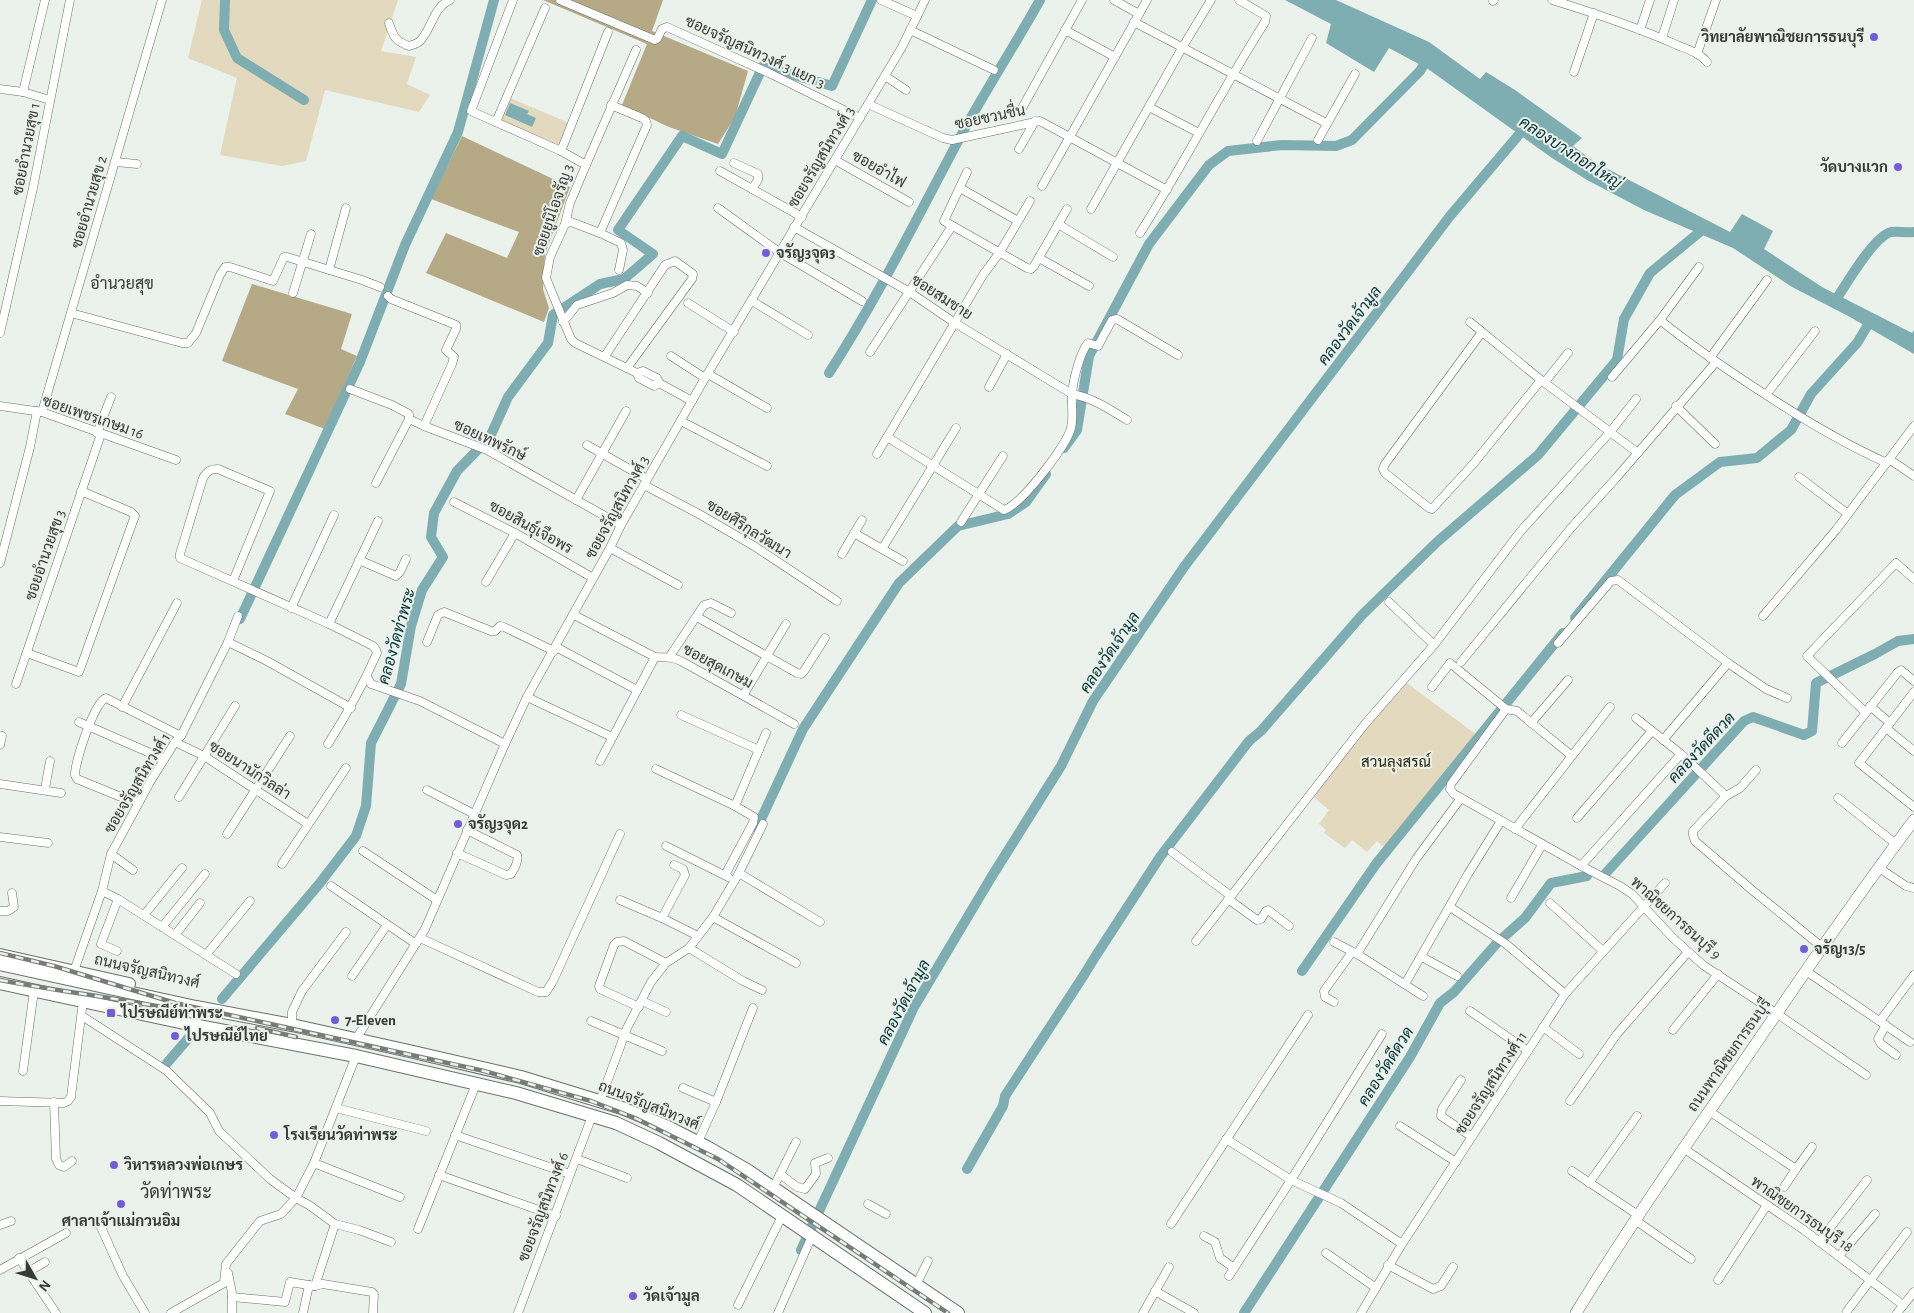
<svg xmlns="http://www.w3.org/2000/svg" width="1914" height="1313" font-family="'Alegreya Sans',Sarabun,sans-serif">
<style>
.green{fill:#e3d9be}
.forest{fill:#b5a986}
.water{fill:#7faeb2}
.lines{fill:none;stroke-linecap:round;stroke-linejoin:round}
.canal{stroke:#7faeb2;stroke-width:10}
.minor-casing{stroke:#6a6f6a;stroke-width:9}
.secondary-casing{stroke:#6a6f6a;stroke-width:12}
.primary-casing{stroke:#6a6f6a;stroke-width:14}
.minor{stroke:#fff;stroke-width:8}
.secondary{stroke:#fff;stroke-width:11}
.primary{stroke:#fff;stroke-width:12}
.rail-casing{stroke:#787c78;stroke-width:4.5}
.rail{stroke:#ebf1eb;stroke-width:2.5;stroke-dasharray:8;stroke-linecap:butt}
.poi-dot{fill:#755cd7;stroke:#ebf1eb;stroke-width:2}
.labels{text-anchor:middle;stroke-width:4;stroke-linejoin:round;paint-order:stroke}
.poi-label{font-size:15px;font-weight:bold;fill:#383a38;stroke:#ebf1eb;text-anchor:start}
.street-label{font-size:15px;fill:#383a38;stroke:#ebf1eb}
.park-label{font-size:15px;fill:#322809;stroke:#ebf1eb}
.water-label{font-size:16px;font-style:italic;fill:#033337;stroke:#ebf1eb}
.neighbourhood-label{font-size:16px;fill:#383a38;stroke:#ebf1eb}
.quarter-label{font-size:18px;fill:#383a38;stroke:#ebf1eb}
</style>
<rect width="100%" height="100%" fill="#ebf1eb"/>
<g class="green">
<path d="M202,0h196l-17,51 35,6 -9,27 23,11 -11,17 -94,-22 -19,71 -24,5 -62,-11 17,-77 -49,-20z"/>
<path d="M510,98l59,25 -10,22 -59,-25z"/>
<path d="M1404,681l73,54 -92,113 -8,-7 -10,11 -15,-12 -7,8 -21,-15 2,-3 -7,-6 10,-14 -18,-15z"/>
</g>
<g class="forest">
<path d="M543,0h120l-11,31 96,40 -13,46 -17,27 -49,-17 -47,-22 25,-61z"/>
<path d="M462,136l108,51 -25,67 -2,35 6,19 -5,14 -118,-49 20,-40 61,25 12,-26 -88,-33z"/>
<path d="M252,284l100,30 -11,35 16,7 -32,73 -40,-15 13,-25 -76,-28z"/>
</g>
<g class="water">
<path d="M1285,0h51l93,42 51,37 6,-7 29,18 67,48 -9,8 23,17 134,69 12,-18 31,17 -9,18 58,38 90,46 2,-3v24l-64,-37 -58,-30 -59,-39 -89,-38 -57,-30 -35,-22 -124,-89 -39,-21 -15,24 -48,-29 5,-19z"/>
<path d="M510,103l19,8 -2,3 9,4 -4,9 -27,-12z"/>
</g>
<g class="lines">
<g class="canal">
<path d="M225,0l-1,30 13,28 67,42"/>
<path d="M1835,301c11,-16 38,-64 56,-69 6,-1 16,1 23,0"/>
<path d="M829,373c51,-79 92,-163 136,-245 24,-43 51,-85 75,-128"/>
<path d="M1064,448l13,-18 12,-74 60,-112 60,-79 19,-14 54,-6 54,1 16,-6 68,-69 9,-15"/>
<path d="M1575,618l100,-123 45,-33 37,-4 34,-28 20,-36 46,-51 14,-23"/>
<path d="M240,619l120,-257 45,-117 53,-113 36,-132"/>
<path d="M757,828l46,-99 96,-146 59,-57 50,-12 18,-12 20,-28"/>
<path d="M1605,874l139,-153 9,-4 51,18 8,-4 4,-48 59,-29 23,-13 16,-2"/>
<path d="M1302,971l74,-107 187,-231"/>
<path d="M222,999l98,-116 36,-47 10,-30 5,-63 30,-59 10,-58 11,-36 21,-33 -12,-20 3,-24 23,-42 33,-34 18,-40 40,-54 5,-28 47,-31 24,-5 29,-25 -35,-24 64,-94 40,18 41,-88 69,20 40,-86"/>
<path d="M167,1063l25,-29"/>
<path d="M967,1169l36,-63 2,-10 79,-121 11,-18 65,-100 89,-116 12,-10 101,-116 75,-73 101,-87 79,-95 7,-41 26,-46 57,-47"/>
<path d="M801,1250l113,-243 78,-131 69,-110 32,-65 91,-134 266,-351 77,-91"/>
<path d="M1244,1313l166,-256 30,-54 14,-11 43,-49 28,-25 26,-35 36,-7"/>
</g>
<g class="minor-casing">
<g id="minor">
<path d="M513,0l-42,111 90,40 25,14 -16,38 -5,21 -15,33 -4,21 25,61 4,4 62,30 2,5 15,8 5,-3"/>
<path d="M560,0l95,40 2,-1 5,-10 5,-2 102,46 91,45"/>
<path d="M881,0l36,16"/>
<path d="M1114,0l25,14"/>
<path d="M1552,0c42,13 84,27 125,45 10,4 23,8 30,17"/>
<path d="M1493,1l1,-1"/>
<path d="M1134,22l192,101"/>
<path d="M389,23c4,13 6,18 20,23 3,-1 8,-2 11,-5 12,-12 13,-34 30,-41"/>
<path d="M910,30l84,40"/>
<path d="M1065,30l50,27"/>
<path d="M1640,30l10,-30"/>
<path d="M1662,38l12,-38"/>
<path d="M1697,54l19,-54"/>
<path d="M1574,72l20,-59"/>
<path d="M885,76l21,14"/>
<path d="M0,89l23,3 27,8"/>
<path d="M23,92l22,-92"/>
<path d="M868,104l75,34 9,2 88,-19 127,69"/>
<path d="M1149,107l50,26"/>
<path d="M1021,110l61,-110"/>
<path d="M496,122l49,-114"/>
<path d="M1318,140l37,-66"/>
<path d="M1257,141l55,-103"/>
<path d="M1019,149l16,-28"/>
<path d="M561,151l47,-119"/>
<path d="M835,160l74,42"/>
<path d="M116,162l21,2"/>
<path d="M734,163l24,11v6l-6,9"/>
<path d="M586,165l50,-115"/>
<path d="M720,171l82,46"/>
<path d="M967,172l-23,49 83,47 4,1 3,-3 33,-57"/>
<path d="M1042,186l105,-186"/>
<path d="M960,188l58,33"/>
<path d="M718,208l61,44 83,49"/>
<path d="M1091,209l91,-161 29,-48"/>
<path d="M565,224l6,-2 29,11 21,10 2,7 -4,20"/>
<path d="M1058,224l55,33"/>
<path d="M794,227l114,64 47,32 117,71c21,4 37,15 55,26"/>
<path d="M600,233l47,-108 -1,-4 -4,-3 -31,-13"/>
<path d="M1140,233c44,-69 81,-142 125,-211l1,-6 -27,-16"/>
<path d="M1039,258l50,28"/>
<path d="M329,270l17,-62"/>
<path d="M293,293l18,-59"/>
<path d="M388,296l3,3 65,26v4l-10,21 8,7 -2,7 -28,62"/>
<path d="M752,301l56,34"/>
<path d="M688,303l46,29"/>
<path d="M71,313l111,30h6l8,-10 24,-58 5,-8h5l43,14 11,-24h3l75,23 18,7"/>
<path d="M1660,320c32,26 66,49 100,71 41,27 82,52 127,72"/>
<path d="M563,322l14,-17 36,-12 14,-8 10,1 11,7"/>
<path d="M1470,322l71,58 97,73"/>
<path d="M1482,332l-97,132 -2,5 2,4 44,35 3,1 42,-46 67,-83"/>
<path d="M0,333l33,-145 37,-188"/>
<path d="M870,352l82,-126"/>
<path d="M605,356l60,-91 10,-4 18,13 -1,5 -65,89"/>
<path d="M671,356l34,22"/>
<path d="M1710,358l57,-78"/>
<path d="M637,373l6,-2 14,7 2,5 33,18"/>
<path d="M708,374l59,34"/>
<path d="M1612,377l48,-57 39,-53"/>
<path d="M1545,382l23,-29"/>
<path d="M989,387l18,-33"/>
<path d="M350,389l42,16 17,9v5"/>
<path d="M1766,395l49,-64"/>
<path d="M0,406l42,6 134,48"/>
<path d="M1676,406l39,38"/>
<path d="M42,412l120,-412"/>
<path d="M681,421l86,45"/>
<path d="M97,433l14,-36"/>
<path d="M887,437l117,73c18,-6 63,-65 67,-82 3,-12 0,-23 1,-34 1,-13 8,-42 16,-51l10,3 14,-26 5,-1 61,36"/>
<path d="M587,445l60,34"/>
<path d="M877,454l106,-179 17,-23 30,-51"/>
<path d="M1889,459l25,17"/>
<path d="M1799,477l49,37"/>
<path d="M376,483l33,-64 15,7 63,24 134,75"/>
<path d="M644,485l55,29 55,32 83,55"/>
<path d="M576,500l50,-89"/>
<path d="M454,502l61,31 78,45"/>
<path d="M961,522l42,-66"/>
<path d="M854,533l49,28"/>
<path d="M610,548l68,37"/>
<path d="M882,549l74,-121"/>
<path d="M842,554l20,-34"/>
<path d="M359,560l37,16 4,-4 6,-13"/>
<path d="M0,563l30,-116 7,-36"/>
<path d="M233,581l37,-90 -52,-22c-8,0 -11,2 -15,9l-23,76v4l149,66 44,22 3,4 1,3c-14,32 -30,61 -49,91"/>
<path d="M486,582l29,-49"/>
<path d="M1389,602l45,43"/>
<path d="M291,608l43,-93"/>
<path d="M574,615l81,42c10,1 15,-1 26,4l113,63"/>
<path d="M1763,616l73,-86 78,-104"/>
<path d="M697,617l100,56 4,1 3,-3 21,-33"/>
<path d="M329,624l49,-103"/>
<path d="M228,642l39,19 84,47"/>
<path d="M427,642l11,-27 6,-3 47,19h4l5,-5 4,1 50,24"/>
<path d="M1558,643l53,-62 7,-1 110,83 38,26 21,9"/>
<path d="M556,647l81,43"/>
<path d="M27,653l52,19 54,-151 2,-5 -4,-4 -50,-21"/>
<path d="M670,656l34,-51 7,-2 20,10"/>
<path d="M1461,662l110,-134 46,-51 99,-115"/>
<path d="M367,677l4,7 49,17 85,43"/>
<path d="M16,684l85,-250"/>
<path d="M1432,687l18,-24 56,46"/>
<path d="M1914,692l-55,71 55,44"/>
<path d="M744,694l42,-70"/>
<path d="M527,697l85,40"/>
<path d="M1870,706l20,17"/>
<path d="M122,707l55,-104"/>
<path d="M1865,712l-58,-56 89,-93 18,16"/>
<path d="M681,715l78,35"/>
<path d="M1636,718l45,36 45,42"/>
<path d="M79,722l85,37"/>
<path d="M1531,723l37,-43"/>
<path d="M1886,728l28,23"/>
<path d="M1663,740l65,-77"/>
<path d="M175,742l29,14 104,68"/>
<path d="M1842,743l56,-71 3,-2 13,11"/>
<path d="M0,745l2,-9"/>
<path d="M1572,756l-55,-45 -11,-2 -55,75 -1,5 4,5 131,74 35,18 12,8 41,44 30,27 73,48 90,62"/>
<path d="M600,761l55,-104"/>
<path d="M656,769l79,37 19,11 -1,6 -28,52"/>
<path d="M1756,770l-16,18 -14,8 -33,35v4l2,6 57,49 70,57"/>
<path d="M0,784l61,9"/>
<path d="M45,789l5,-28"/>
<path d="M427,790l47,24"/>
<path d="M179,797l56,-91"/>
<path d="M1838,798l58,46"/>
<path d="M139,802l-18,-5 -44,-18 -2,-4c0,-13 19,-73 31,-77l75,38"/>
<path d="M735,806l31,-73"/>
<path d="M1577,818l75,-87"/>
<path d="M1515,829l95,-122"/>
<path d="M227,834l63,-98"/>
<path d="M0,837l48,6"/>
<path d="M666,846l62,31"/>
<path d="M363,851l74,49"/>
<path d="M1172,852l59,44"/>
<path d="M457,853l49,22 5,-1c4,-6 8,-13 6,-19l-50,-25"/>
<path d="M111,854l22,16"/>
<path d="M282,864l64,-96"/>
<path d="M1581,866l100,-112"/>
<path d="M1879,868l27,18 8,2"/>
<path d="M739,873l81,49"/>
<path d="M331,886l85,58"/>
<path d="M102,891l16,8 118,75"/>
<path d="M1511,898l31,-53"/>
<path d="M1228,899l29,21 4,-1 5,-8 2,-1 21,16"/>
<path d="M620,900l42,18 36,18"/>
<path d="M1550,903l53,48"/>
<path d="M1450,907l56,37 59,50"/>
<path d="M0,911h8l6,-4 -2,-14"/>
<path d="M144,915l38,-47"/>
<path d="M713,917l83,46"/>
<path d="M662,918l23,-43 -2,-6 -9,-4"/>
<path d="M162,927l43,-53"/>
<path d="M175,935l25,-32"/>
<path d="M420,938l118,54h8l7,-11 67,-147"/>
<path d="M1196,941l169,-217 69,-79 86,-113 91,-101 25,-32"/>
<path d="M1334,942l23,12 66,42"/>
<path d="M689,948l54,33 19,9"/>
<path d="M117,951l-16,-7 17,-45"/>
<path d="M1357,954l59,-95 45,-61"/>
<path d="M206,955l44,-54"/>
<path d="M1422,957l35,19"/>
<path d="M74,971l28,-80 9,-37 39,-72 25,-40 6,-6 47,-94 10,-26"/>
<path d="M1806,971l104,71"/>
<path d="M352,976l35,-51"/>
<path d="M1405,984l63,-110 33,-53"/>
<path d="M642,1001l24,11"/>
<path d="M1334,1002l-9,-5 -1,-6 28,-39"/>
<path d="M639,1007l-39,-18 -1,-3 15,-41 3,-3 7,-1 42,22"/>
<path d="M1470,1011l58,40"/>
<path d="M82,1016l85,55 43,42 9,18 51,48 26,19 13,7 26,19 24,6 32,12"/>
<path d="M591,1021l71,30"/>
<path d="M1880,1021l34,-46"/>
<path d="M292,1025v-13l10,-21 44,-59"/>
<path d="M1886,1025l-8,14 3,5 15,11"/>
<path d="M1543,1027l36,27"/>
<path d="M1673,1030l45,-56"/>
<path d="M356,1039l69,-110 80,-185 22,-47 83,-149 11,-23 84,-147 197,-331 23,-47"/>
<path d="M23,1071l11,-80"/>
<path d="M1461,1080l-19,29 -1,7 31,21"/>
<path d="M683,1088l33,14"/>
<path d="M0,1101l64,2 4,-2 3,-4 12,-96"/>
<path d="M600,1101l27,-73 24,-46 15,-19 23,-15 24,-31 26,-44 24,-49"/>
<path d="M1570,1101l47,-67 71,-82"/>
<path d="M54,1102l2,57 3,6 5,2 8,-6"/>
<path d="M336,1108l90,23"/>
<path d="M1709,1111l87,58 -12,18"/>
<path d="M1400,1126l56,36"/>
<path d="M455,1135l115,39"/>
<path d="M1226,1139l65,41 50,23 61,41"/>
<path d="M698,1142l18,-40 37,-94"/>
<path d="M1683,1148l121,82 99,75"/>
<path d="M577,1159l50,19"/>
<path d="M314,1163l86,34"/>
<path d="M1796,1169l16,-22"/>
<path d="M1572,1171l66,44"/>
<path d="M780,1174l17,13 8,2 11,-15 -1,-11 13,-5"/>
<path d="M439,1175l117,41"/>
<path d="M1589,1183l48,-67"/>
<path d="M773,1188l23,-46"/>
<path d="M868,1204l18,10"/>
<path d="M1635,1220l56,39"/>
<path d="M1171,1224l137,-209"/>
<path d="M0,1225l11,-4"/>
<path d="M100,1225l23,51 22,37"/>
<path d="M418,1229l58,-145"/>
<path d="M1204,1236l11,6 5,16 14,10"/>
<path d="M1819,1242l48,-62"/>
<path d="M1326,1253l50,35"/>
<path d="M1839,1256l36,-42"/>
<path d="M19,1258l37,55"/>
<path d="M1388,1265l45,24 8,-3 12,-19"/>
<path d="M0,1270l66,-37"/>
<path d="M28,1272l17,-10"/>
<path d="M228,1273l4,20v20"/>
<path d="M1229,1276l62,-96 91,-146"/>
<path d="M1718,1280l49,-75"/>
<path d="M916,1285l12,-24"/>
<path d="M315,1286l20,-62"/>
<path d="M1155,1291l39,22"/>
<path d="M232,1297l53,5 5,-20 25,4 8,-2 49,8 2,2 -1,19"/>
<path d="M738,1305l44,-89"/>
<path d="M1847,1311l60,-79"/>
<path d="M171,1313l53,-30 2,-19 34,-43 21,-7 15,-16 18,-35 42,-107"/>
<path d="M303,1313l6,-28"/>
<path d="M518,1313l74,-197"/>
<path d="M778,1313l34,-77"/>
<path d="M1143,1313l26,-46"/>
<path d="M1361,1313l41,-69 163,-250 100,-111"/>
<path d="M1897,1313l17,-21"/>
</g>
</g>
<g class="secondary-casing">
<path id="secondary" d="M1576,1313c52,-85 109,-167 166,-249 56,-82 112,-164 172,-244"/>
</g>
<g class="primary-casing">
<g id="primary">
<path d="M0,955l129,29"/>
<path d="M0,964l196,43 96,18 117,26 112,26 101,31 46,19 39,20 40,23 211,143"/>
<path d="M0,983l193,42 163,31 160,37 100,30 43,20 78,42 188,128"/>
</g>
</g>
<use href="#minor" class="minor"/>
<use href="#secondary" class="secondary"/>
<use href="#primary" class="primary"/>
<g class="rail-casing">
<g id="rail">
<path d="M0,953l54,13 121,37 309,68 107,30 44,17 83,41 230,154"/>
<path d="M0,980c60,12 121,18 181,31"/>
<path d="M257,1028l39,9"/>
</g>
</g>
<use href="#rail" class="rail"/>
</g>
<g class="poi-dot">
<circle cx="1874" cy="37" r="5"/>
<circle cx="1898" cy="167" r="5"/>
<circle cx="766" cy="253" r="5"/>
<circle cx="458" cy="824" r="5"/>
<circle cx="1804" cy="949" r="5"/>
<rect x="106" y="1008" width="10" height="10" rx="2.5"/>
<circle cx="335" cy="1020" r="5"/>
<circle cx="175" cy="1036" r="5"/>
<circle cx="274" cy="1135" r="5"/>
<circle cx="114" cy="1165" r="5"/>
<circle cx="121" cy="1204" r="5"/>
<circle cx="633" cy="1296" r="5"/>
</g>
<g class="labels">
<g class="poi-label">
<text x="1864" y="42" text-anchor="end">วิทยาลัยพาณิชยการธนบุรี</text>
<text x="1888" y="172" text-anchor="end">วัดบางแวก</text>
<text x="776" y="258">จรัญ3จุด3</text>
<text x="468" y="829">จรัญ3จุด2</text>
<text x="1814" y="954">จรัญ13/5</text>
<text x="121" y="1018">ไปรษณีย์ท่าพระ</text>
<text x="345" y="1025">7-Eleven</text>
<text x="185" y="1041">ไปรษณีย์ไทย</text>
<text x="284" y="1140">โรงเรียนวัดท่าพระ</text>
<text x="124" y="1170">วิหารหลวงพ่อเกษร</text>
<text x="121" y="1226" text-anchor="middle">ศาลาเจ้าแม่กวนอิม</text>
<text x="643" y="1301">วัดเจ้ามูล</text>
</g>
<g class="street-label">
<text transform="translate(755 52) rotate(25)" y="5">ซอยจรัญสนิทวงศ์ 3 แยก 3</text>
<text transform="translate(990 117) rotate(-12)" y="5">ซอยชวนชื่น</text>
<text transform="translate(26 149) rotate(-79)" y="5">ซอยอำนวยสุข 1</text>
<text transform="translate(821 157) rotate(-59)" y="5">ซอยจรัญสนิทวงศ์ 3</text>
<text transform="translate(879 169) rotate(30)" y="5">ซอยอำไฟ</text>
<text transform="translate(89 202) rotate(-74)" y="5">ซอยอำนวยสุข 2</text>
<text transform="translate(553 210) rotate(-71)" y="5">ซอยยูนิโอจรัญ 3</text>
<text transform="translate(942 297) rotate(33)" y="5">ซอยสมชาย</text>
<text transform="translate(93 417) rotate(19)" y="5">ซอยเพชรเกษม 16</text>
<text transform="translate(490 440) rotate(25)" y="5">ซอยเทพรักษ์</text>
<text transform="translate(617 507) rotate(-61)" y="5">ซอยจรัญสนิทวงศ์ 3</text>
<text transform="translate(531 527) rotate(29)" y="5">ซอยสินธุ์เจือพร</text>
<text transform="translate(749 529) rotate(32)" y="5">ซอยศิริกุลวัฒนา</text>
<text transform="translate(45 555) rotate(-71)" y="5">ซอยอำนวยสุข 3</text>
<text transform="translate(718 666) rotate(28)" y="5">ซอยสุดเกษม</text>
<text transform="translate(250 770) rotate(33)" y="5">ซอยนานักวิลล่า</text>
<text transform="translate(137 783) rotate(-59)" y="5">ซอยจรัญสนิทวงศ์ 1</text>
<text transform="translate(1676 918) rotate(42)" y="5">พาณิชยการธนบุรี 9</text>
<text transform="translate(147 971) rotate(13)" y="5">ถนนจรัญสนิทวงศ์</text>
<text transform="translate(1729 1055) rotate(-55)" y="5">ถนนพาณิชยการธนบุรี</text>
<text transform="translate(1491 1083) rotate(-57)" y="5">ซอยจรัญสนิทวงศ์ 11</text>
<text transform="translate(649 1105) rotate(22)" y="5">ถนนจรัญสนิทวงศ์</text>
<text transform="translate(543 1207) rotate(-69)" y="5">ซอยจรัญสนิทวงศ์ 6</text>
<text transform="translate(1802 1214) rotate(35)" y="5">พาณิชยการธนบุรี 18</text>
</g>
<g class="park-label">
<text x="1396" y="767">สวนลุงสรณ์</text>
</g>
<g class="water-label">
<text transform="translate(1571 152) rotate(33)" y="6">คลองบางกอกใหญ่</text>
<text transform="translate(1349 325) rotate(-53)" y="6">คลองวัดเจ้ามูล</text>
<text transform="translate(396 636) rotate(-74)" y="6">คลองวัดท่าพระ</text>
<text transform="translate(1109 652) rotate(-56)" y="6">คลองวัดเจ้ามูล</text>
<text transform="translate(1701 747) rotate(-47)" y="6">คลองวัดดีดวด</text>
<text transform="translate(903 1002) rotate(-62)" y="6">คลองวัดเจ้ามูล</text>
<text transform="translate(1385 1066) rotate(-58)" y="6">คลองวัดดีดวด</text>
</g>
<g class="neighbourhood-label">
<text x="122" y="289">อำนวยสุข</text>
</g>
<g class="quarter-label">
<text x="176" y="1198">วัดท่าพระ</text>
</g>
</g>
<g transform="translate(35 1278) rotate(129)" stroke="#ebf1eb" stroke-width="4" paint-order="stroke">
<path d="M0-4L9 19L0 12L-9 19Z" fill="#383a38"/>
<text y="-8" font-size="14" font-weight="bold" text-anchor="middle" fill="#383a38">N</text>
</g>
</svg>
